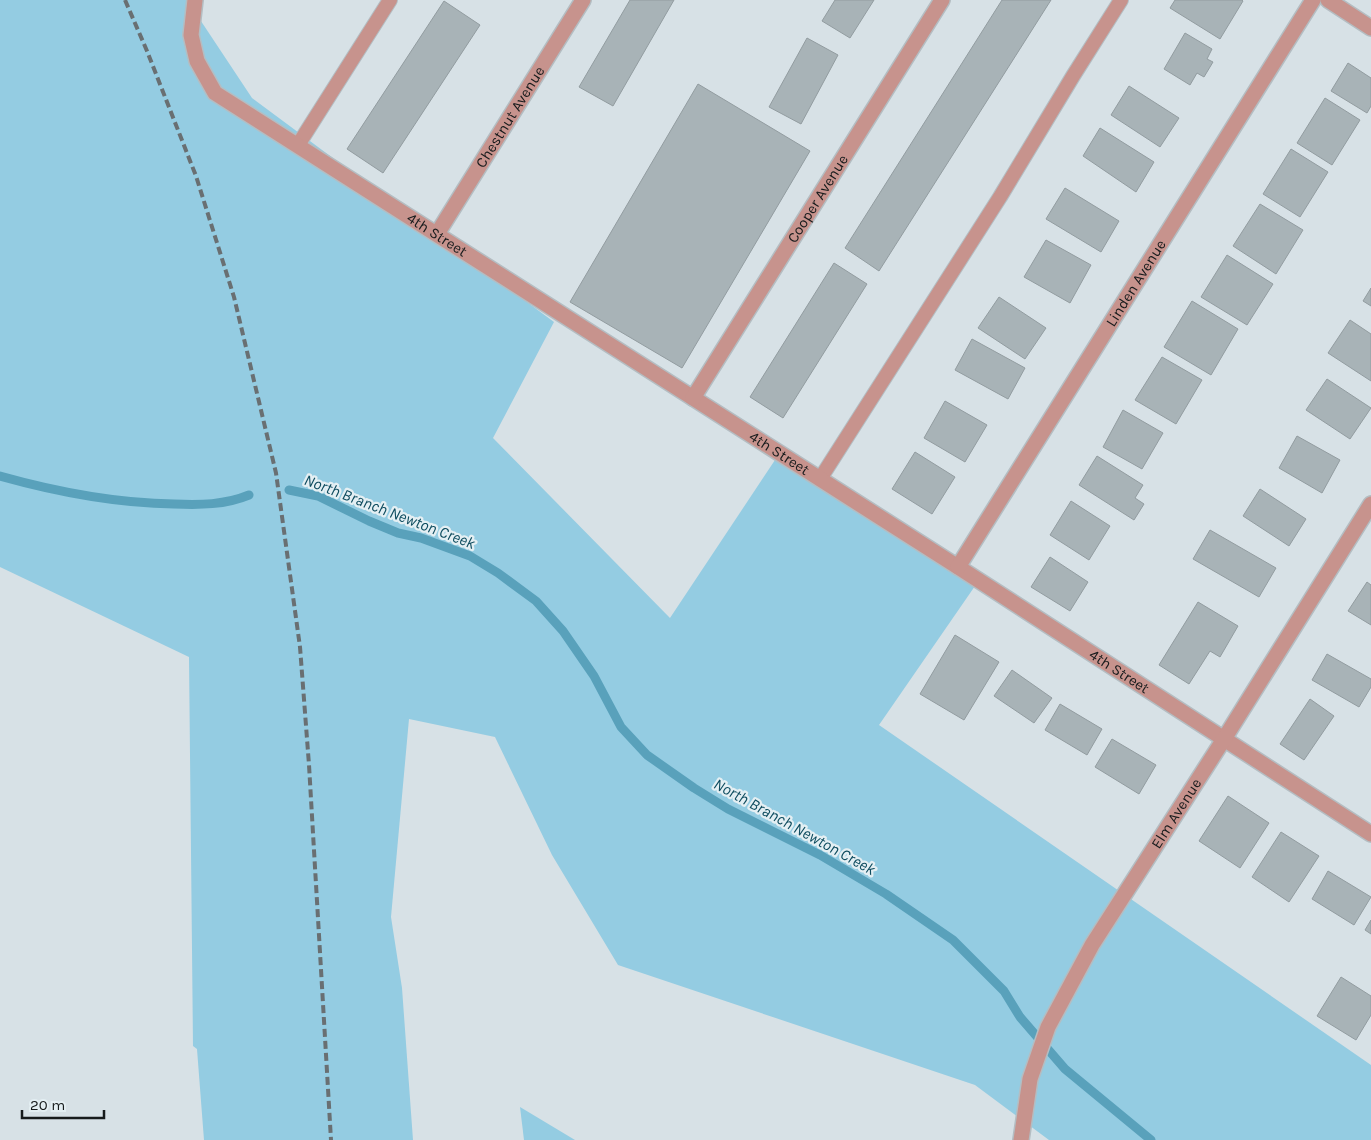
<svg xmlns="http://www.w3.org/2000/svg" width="1371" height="1140" font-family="Karla,sans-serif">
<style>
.green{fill:#94cce2}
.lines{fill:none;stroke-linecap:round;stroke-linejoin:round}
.stream{stroke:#59a1bb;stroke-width:9}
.building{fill:#a8b3b7;stroke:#929ca0}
.lane-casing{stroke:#b4bdc2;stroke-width:16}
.street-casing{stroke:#b4bdc2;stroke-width:18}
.lane{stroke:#c7938d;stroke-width:14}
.street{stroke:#c7938d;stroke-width:15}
.rail{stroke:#696f72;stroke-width:4;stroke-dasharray:8 4;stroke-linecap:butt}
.labels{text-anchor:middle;stroke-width:4.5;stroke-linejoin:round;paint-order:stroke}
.street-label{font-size:15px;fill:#171b1c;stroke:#e4eff3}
.water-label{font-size:16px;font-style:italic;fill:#0e4c5f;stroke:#e4eff3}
</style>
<rect width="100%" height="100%" fill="#d7e1e6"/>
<g class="green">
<path d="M0,0h187l65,98 302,224 -61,116 177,180 105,-158 200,126 -96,139 492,340v75h-322l-74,-55 -357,-120 -66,-110 -57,-118 -86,-18 -18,198 11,71 11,152h-209l-7,-91 -4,-3 -4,-389 -189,-90z"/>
<path d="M520,1107l55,33h-51z"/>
</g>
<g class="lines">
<g class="stream">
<path d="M0,476c57,16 114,27 174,28 26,1 51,1 75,-9"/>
<path d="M289,490l29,6 51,25 29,12 23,5 49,18 28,17 38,28 27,30 31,45 27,51 26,28 47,33 34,21 92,46 66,39 67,46 51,51 16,26 45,52 86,71"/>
</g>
</g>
<g class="building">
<path d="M630,0h44l-61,106 -34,-19z"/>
<path d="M835,0h39l-24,38 -28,-17z"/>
<path d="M1002,0h49l-172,271 -34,-23z"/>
<path d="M1175,0h67l1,1 -23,38 -50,-31z"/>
<path d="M444,1l36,24 -97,148 -36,-24z"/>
<path d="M1185,33l27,16 -5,10 6,3 -9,15 -7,-4 -7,12 -26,-16z"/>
<path d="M807,38l31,17 -37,69 -32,-17z"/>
<path d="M1348,63l23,15v28l-4,7 -36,-22z"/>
<path d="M698,84l112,67 -128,217 -112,-66z"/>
<path d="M1129,86l50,32 -19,29 -49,-32z"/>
<path d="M1325,98l35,22 -28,45 -35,-22z"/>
<path d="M1100,128l54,34 -18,30 -53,-36z"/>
<path d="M1291,149l37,23 -28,45 -37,-23z"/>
<path d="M1065,188l54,33 -18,31 -55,-33z"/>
<path d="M1260,204l43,26 -27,44 -43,-28z"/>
<path d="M1046,240l45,25 -21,38 -46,-26z"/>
<path d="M1227,255l46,29 -26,41 -46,-28z"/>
<path d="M834,263l33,21 -84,134 -33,-21z"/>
<path d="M1371,288v18l-8,-5z"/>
<path d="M999,297l47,31 -21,31 -47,-31z"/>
<path d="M1192,301l46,28 -27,46 -47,-28z"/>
<path d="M1350,320l21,14v47l-43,-28z"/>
<path d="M972,339l53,29 -17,31 -53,-29z"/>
<path d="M1162,357l40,23 -26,44 -41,-24z"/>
<path d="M1327,379l44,29 -21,31 -44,-29z"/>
<path d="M945,401l42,24 -22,37 -41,-24z"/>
<path d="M1123,410l40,23 -21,36 -39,-22z"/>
<path d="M1297,436l43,24 -18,33 -43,-25z"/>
<path d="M915,452l40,25 -23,37 -40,-25z"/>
<path d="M1097,456l46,29 -8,13 9,6 -10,16 -55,-35z"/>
<path d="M1260,489l46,30 -17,27 -46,-30z"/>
<path d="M1071,501l39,25 -21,34 -39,-25z"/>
<path d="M1210,530l66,38 -17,29 -66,-38z"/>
<path d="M1050,557l38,25 -18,29 -39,-24z"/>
<path d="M1367,582l4,3v40l-23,-14z"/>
<path d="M1198,602l40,24 -18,31 -10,-6 -21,33 -30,-19z"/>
<path d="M955,635l44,27 -35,58 -44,-26z"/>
<path d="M1327,654l44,25v8l-12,20 -47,-27z"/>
<path d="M1012,670l40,28 -18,25 -40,-27z"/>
<path d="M1310,699l24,17 -30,44 -24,-16z"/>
<path d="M1060,704l42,25 -15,26 -42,-25z"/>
<path d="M1112,739l44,26 -17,29 -44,-27z"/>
<path d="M1228,796l41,27 -29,45 -41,-27z"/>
<path d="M1281,832l38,24 -30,46 -37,-25z"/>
<path d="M1328,871l43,26 -17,28 -42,-26z"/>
<path d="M1371,920v14l-6,-4z"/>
<path d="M1341,977l30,19v19l-15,25 -39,-24z"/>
</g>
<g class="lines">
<g class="lane-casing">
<g id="lane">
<path d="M298,145l92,-145"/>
<path d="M820,479l180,-282 73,-121 48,-76"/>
</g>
</g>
<g class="street-casing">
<g id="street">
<path id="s1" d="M195,0l-4,35 6,26 18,32 743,474 413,267"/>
<path d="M1328,0l43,28"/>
<path id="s2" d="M437,234l146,-234"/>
<path id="s3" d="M693,398l249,-398"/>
<path id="s4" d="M958,567l355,-567"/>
<path id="s5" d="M1021,1140l9,-61 18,-52 44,-82 132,-206 147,-235"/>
</g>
</g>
<use href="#lane" class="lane"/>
<use href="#street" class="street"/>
<path class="rail" d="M125,0l22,51 49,125 38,121 42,176 24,174 9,118 22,375"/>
</g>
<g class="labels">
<g class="street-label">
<text dy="5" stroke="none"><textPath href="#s2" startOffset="138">Chestnut Avenue</textPath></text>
<text dy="5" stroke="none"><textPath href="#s3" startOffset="235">Cooper Avenue</textPath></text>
<text dy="5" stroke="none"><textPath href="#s1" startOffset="362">4th Street</textPath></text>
<text dy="5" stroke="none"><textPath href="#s4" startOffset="335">Linden Avenue</textPath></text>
<text dy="5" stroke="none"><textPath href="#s1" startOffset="768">4th Street</textPath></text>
<text dy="5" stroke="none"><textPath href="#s1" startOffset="1172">4th Street</textPath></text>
<text dy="5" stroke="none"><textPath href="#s5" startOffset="366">Elm Avenue</textPath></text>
</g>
<g class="water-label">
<text transform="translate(390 511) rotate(21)" y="6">North Branch Newton Creek</text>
<text transform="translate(795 826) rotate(29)" y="6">North Branch Newton Creek</text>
</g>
</g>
<path d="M22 1110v8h82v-8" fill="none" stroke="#171b1c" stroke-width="2.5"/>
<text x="30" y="1110" font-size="15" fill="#171b1c" stroke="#e4eff3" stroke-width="4" paint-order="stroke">20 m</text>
</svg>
